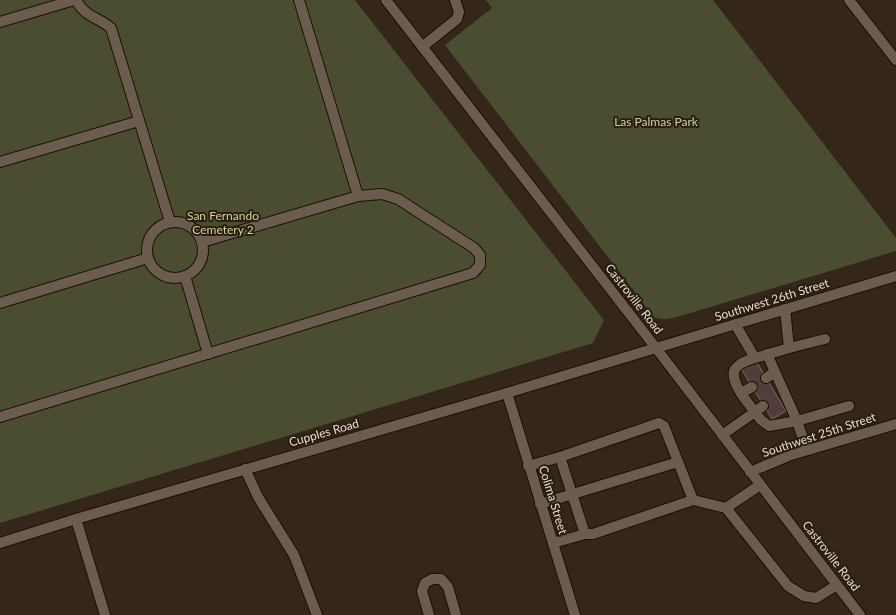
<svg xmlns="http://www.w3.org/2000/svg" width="896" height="615" font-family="Lato,sans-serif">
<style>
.green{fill:#4a4d30}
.building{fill:#523d3a;stroke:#7d6663}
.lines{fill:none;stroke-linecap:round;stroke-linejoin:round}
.service-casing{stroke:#1b1004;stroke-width:12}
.minor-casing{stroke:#1b1004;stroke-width:12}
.tertiary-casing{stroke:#1b1004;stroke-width:12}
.secondary-casing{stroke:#1b1004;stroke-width:12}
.service{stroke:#6b5c4d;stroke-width:10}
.minor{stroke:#6b5c4d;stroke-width:10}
.tertiary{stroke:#6b5c4d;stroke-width:10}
.secondary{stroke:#6b5c4d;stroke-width:10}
.labels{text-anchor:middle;stroke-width:4;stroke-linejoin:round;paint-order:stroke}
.park-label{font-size:12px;fill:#cfd595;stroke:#2a1e10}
.street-label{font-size:12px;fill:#e5ddd4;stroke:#2a1e10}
</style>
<rect width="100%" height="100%" fill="#342719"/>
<g class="green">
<path d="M0,0h355l249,320 -11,23 -593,180z"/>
<path d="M486,0h227l183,238v13l-209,63c-11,3 -23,8 -33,3l-209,-272 47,-37z"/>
</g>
<path class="building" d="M756,361l30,50 -14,8 -30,-49z"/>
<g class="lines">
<g class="service-casing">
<g id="service">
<path d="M76,0c10,18 21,16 35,28l59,194"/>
<path d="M299,0l59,196"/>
<path d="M0,22l74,-22"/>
<path d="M422,47l35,-28 2,-7 -4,-12"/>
<path d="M0,162l139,-41"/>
<circle cx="175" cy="250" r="28"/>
<path d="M185,276l23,78"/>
<path d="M0,303l148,-45"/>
<path d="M735,324l20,34 34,-10 -4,-39"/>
<path d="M789,348l36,-9"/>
<path d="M766,378l9,-6"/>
<path d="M741,393l11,-6"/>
<path d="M763,406l-8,6 6,8 8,6 28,-5 -30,-67"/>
<path d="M0,417l473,-144 7,-8v-10l-6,-7 -76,-49 -16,-5 -24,2 -156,46"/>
<path d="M722,435l33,-23c-7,-9 -31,-36 -17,-46 4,-4 11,-6 17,-8"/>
<path d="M807,450l-10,-29 52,-15"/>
<path d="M560,457l99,-34 5,3 29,74"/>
<path d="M528,466l32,-9 25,77 -32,9"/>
<path d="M245,469l13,28 36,58 23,60"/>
<path d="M540,504l138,-42"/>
<path d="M726,508l62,78 16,10 12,2 21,-13"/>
<path d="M585,534h8l100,-34 33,8 34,-23"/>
<path d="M429,615l-7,-24 3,-8 7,-4h9l7,8 8,28"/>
</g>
</g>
<g class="minor-casing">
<g id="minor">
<path d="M849,0l47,60"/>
<path d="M507,393l68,222"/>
<path d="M750,472l41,-17 105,-31"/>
<path d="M76,519l29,96"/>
</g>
</g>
<g class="tertiary-casing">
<path id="tertiary" d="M0,543l76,-24 431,-126 149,-45"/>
</g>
<g class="secondary-casing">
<g id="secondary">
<path d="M386,0l270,348 204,267"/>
<path d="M656,348l240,-72"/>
</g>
</g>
<use href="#service" class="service"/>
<use href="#minor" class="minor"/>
<use href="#tertiary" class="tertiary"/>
<use href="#secondary" class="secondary"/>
</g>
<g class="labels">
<g class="park-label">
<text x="656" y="126">Las Palmas Park</text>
<text x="223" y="220">San Fernando<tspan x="223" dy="14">Cemetery 2</tspan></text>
</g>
<g class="street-label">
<text transform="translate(634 299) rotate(52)" y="4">Castroville Road</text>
<text transform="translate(772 300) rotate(-17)" y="4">Southwest 26th Street</text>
<text transform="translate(324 433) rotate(-16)" y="4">Cupples Road</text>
<text transform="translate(819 435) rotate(-18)" y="4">Southwest 25th Street</text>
<text transform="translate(553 500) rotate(73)" y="4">Colima Street</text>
<text transform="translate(831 556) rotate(52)" y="4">Castroville Road</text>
</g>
</g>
</svg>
